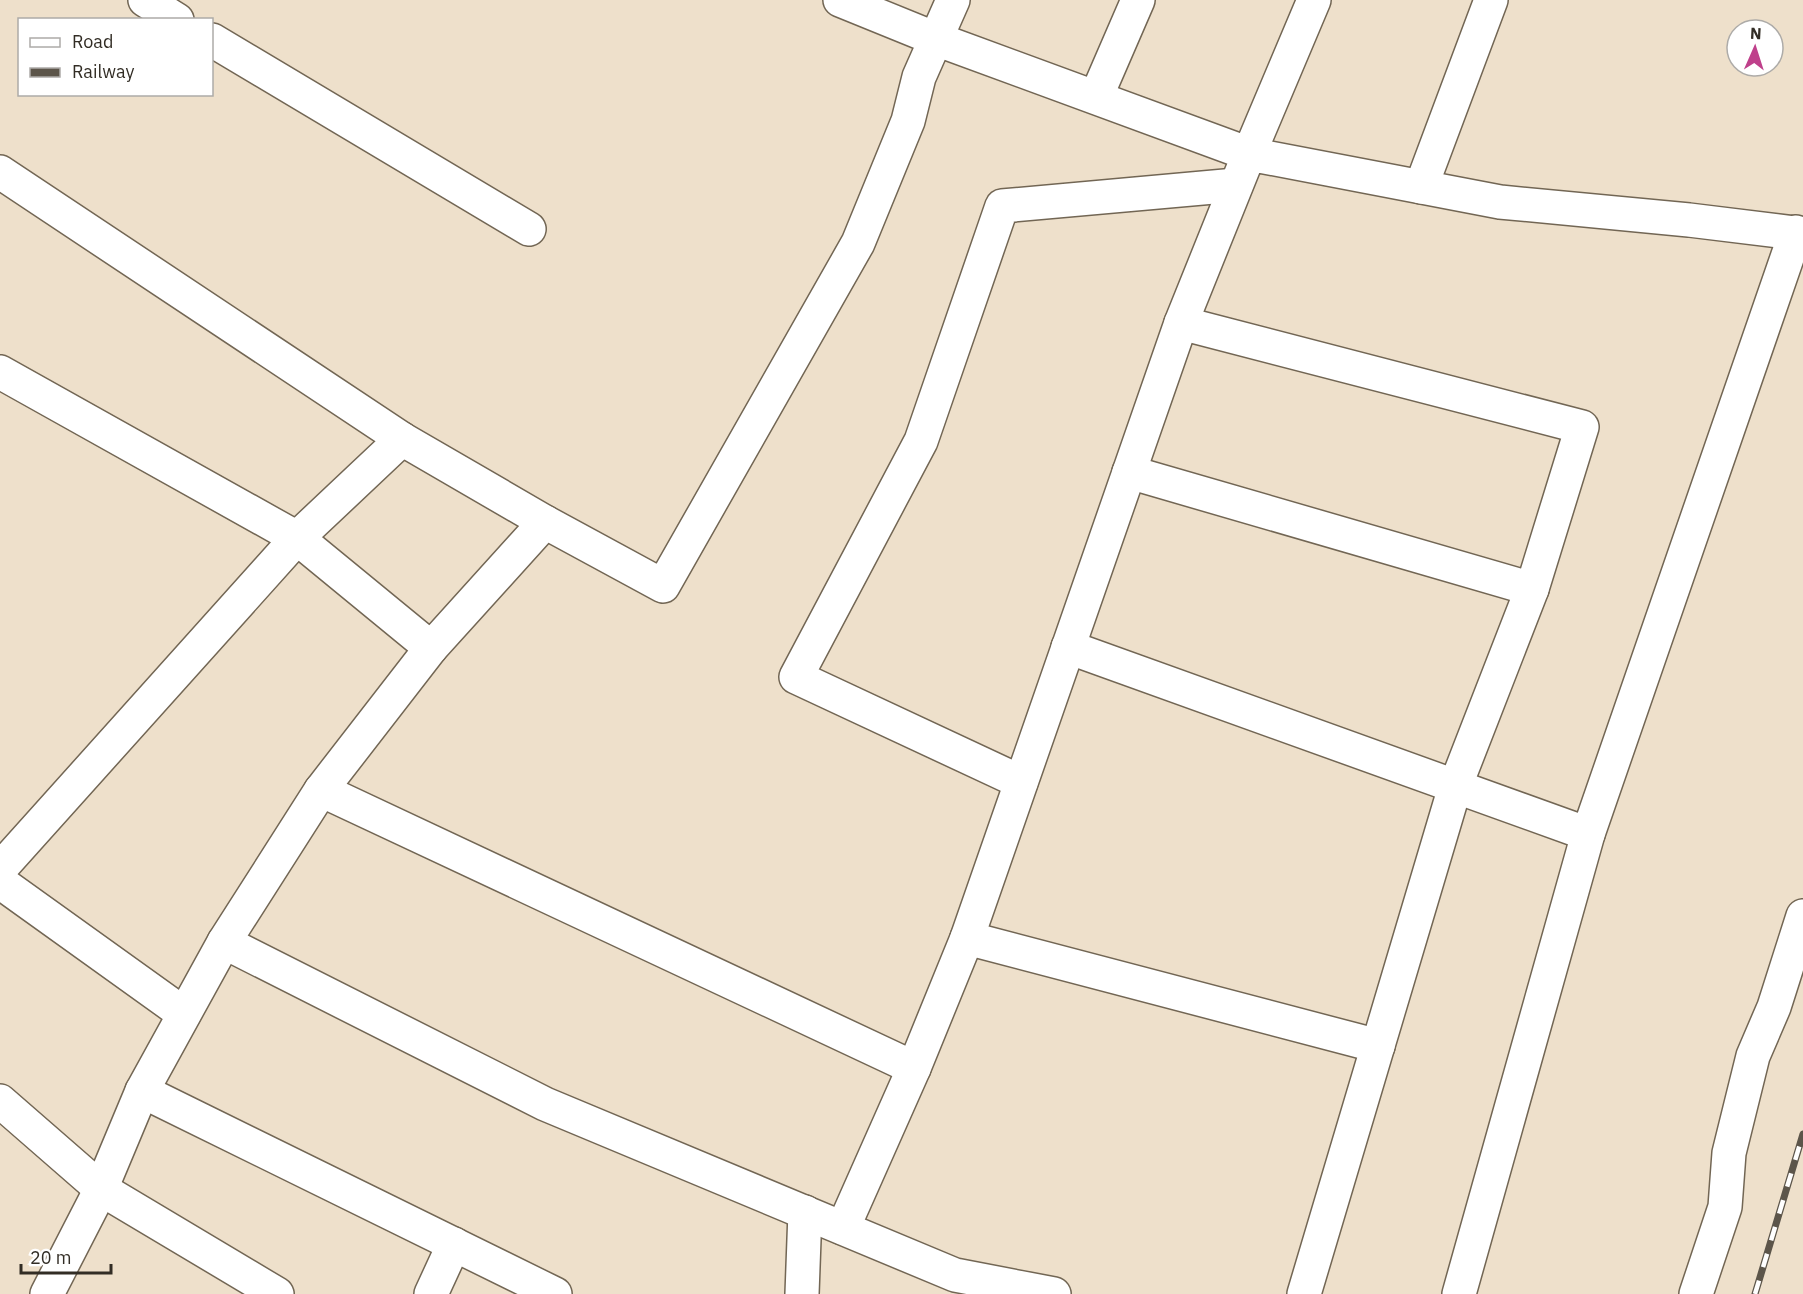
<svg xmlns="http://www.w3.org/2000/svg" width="1803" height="1294" font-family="'IBM Plex Sans',sans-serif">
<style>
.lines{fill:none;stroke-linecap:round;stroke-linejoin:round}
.street-casing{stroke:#726654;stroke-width:36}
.street{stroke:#fff;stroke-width:33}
.rail-casing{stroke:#5c554a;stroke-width:7}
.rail{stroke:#fff;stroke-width:4.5;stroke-dasharray:14;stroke-linecap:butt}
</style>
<rect width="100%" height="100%" fill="#eee0cb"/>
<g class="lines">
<g class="street-casing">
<g id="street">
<path d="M145,0l32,20"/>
<path d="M840,0l96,39 313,115 65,-154"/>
<path d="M212,40l317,189"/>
<path d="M1096,97l42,-97"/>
<path d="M0,172l402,267 143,83"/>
<path d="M1421,187l70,-187"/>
<path d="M1181,323l401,104 -50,162 -77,198 -151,507"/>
<path d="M0,372l297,166 134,110 114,-126 118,64 195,-343 50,-122 11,-44 34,-77"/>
<path d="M1129,472l403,117"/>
<path d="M1068,647l520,187 208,-602"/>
<path d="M1021,782l-225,-105 125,-236 81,-235 234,-21"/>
<path d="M321,790l593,278 53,-130 214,-615 68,-169 251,48 189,18 114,14"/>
<path d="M0,869l297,-331 105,-99"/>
<path d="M0,882l184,132"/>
<path d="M967,938l411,108"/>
<path d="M224,942l321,162 410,171 99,19"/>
<path d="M142,1091l413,203"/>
<path d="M0,1101l101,88 176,105"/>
<path d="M843,1228l71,-160"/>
<path d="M47,1294l54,-105 41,-98 82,-149 97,-152 110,-142"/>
<path d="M431,1294l23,-50"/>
<path d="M802,1294l3,-82"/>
<path d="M1459,1294l129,-460"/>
<path d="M1696,1294l29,-87 4,-54 24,-97 21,-49 29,-91"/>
</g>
</g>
<use href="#street" class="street"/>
<g class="rail-casing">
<path id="rail" d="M1755,1294l48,-160"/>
</g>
<use href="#rail" class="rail"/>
</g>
<rect x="18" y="18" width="195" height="78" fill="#ffffff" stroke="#adaba8" stroke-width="1.5"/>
<rect x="30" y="38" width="30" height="9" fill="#ffffff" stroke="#adaba8" stroke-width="1.5"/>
<text x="72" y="48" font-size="18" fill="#322d25">Road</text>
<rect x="30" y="68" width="30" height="9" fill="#5c554a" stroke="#adaba8" stroke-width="1.5"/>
<text x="72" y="78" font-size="18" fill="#322d25">Railway</text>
<g transform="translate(1755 48) rotate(3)"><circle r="28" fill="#ffffff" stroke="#adaba8" stroke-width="1.5"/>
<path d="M0-4.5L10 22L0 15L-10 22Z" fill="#bf408b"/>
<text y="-9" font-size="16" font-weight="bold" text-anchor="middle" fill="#322d25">N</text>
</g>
<path d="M21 1264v9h90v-9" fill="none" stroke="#322d25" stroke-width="3"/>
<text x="30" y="1264" font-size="18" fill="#322d25" stroke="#ffffff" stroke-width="4.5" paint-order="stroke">20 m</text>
</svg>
